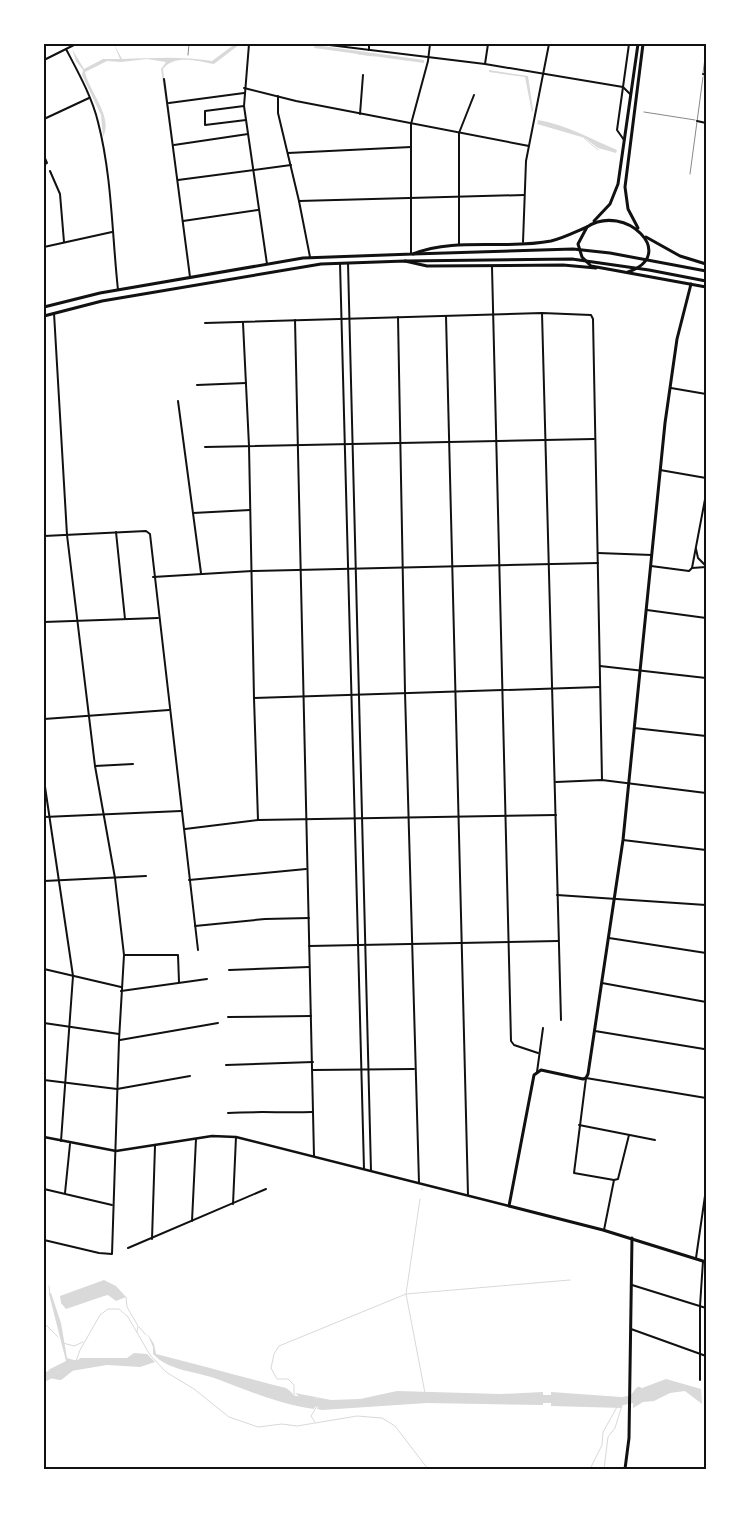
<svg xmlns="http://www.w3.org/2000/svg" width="750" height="1513" font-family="'Roboto Condensed',sans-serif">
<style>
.water{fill:#d9d9d9}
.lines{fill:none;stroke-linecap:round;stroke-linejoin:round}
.stream{stroke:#d9d9d9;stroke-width:1}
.river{stroke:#d9d9d9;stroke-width:8}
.service{stroke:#111;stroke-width:0.5}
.minor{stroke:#111;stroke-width:2}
.tertiary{stroke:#111;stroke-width:2.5}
.primary{stroke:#111;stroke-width:3}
.trunk{stroke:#111;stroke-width:3}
.motorway{stroke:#111;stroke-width:3}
.neatline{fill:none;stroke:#111;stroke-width:2}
</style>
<rect width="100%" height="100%" fill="#fff"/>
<g class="water">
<path d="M114,44l8,15c30,-1 61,-3 90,2l23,-17h5l-26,20c-16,-3 -40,-10 -51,5l9,77 -11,-77 5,-7 -19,-3 -26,3 -14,-1 -22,11c4,19 29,46 18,65l-2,-22 -19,-40 1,-5 -7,-9 -4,-12 12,20 19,-10h17z"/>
<path d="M315,45l109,15v3l-110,-15z"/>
<path d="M489,70l39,6 5,34 -1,3 -7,-36 -36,-5z"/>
<path d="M538,120c29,5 53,19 79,30l-1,3 -18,-5 -13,-10 -48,-14z"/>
<path d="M104,1280l12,6 10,11 -10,4 -8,-6 -4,1 -38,13 -5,-6 -1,-7z"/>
<path d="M51,1293l10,30 6,35 7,2 -13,12 -13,-2 18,-9 -17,-67z"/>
<path d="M147,1333l7,11 2,10c44,11 86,23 130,34 13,8 7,19 28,12l3,3 -3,6c-35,-5 -65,-18 -97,-30 -22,-8 -48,-8 -64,-25v-7z"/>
<path d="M134,1353l13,1 8,8 -15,5 -33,-2 -36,6 9,-13h47z"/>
<path d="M666,1379l35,10 1,15 -17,-13 -15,2 -16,8 -11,1 -10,6 1,-17z"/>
<path d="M397,1391l103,3 43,-2v13l-116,-2 -105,7 -5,-1 3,-6 -3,-5 -15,1 -7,-6 36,7 29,-1z"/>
<path d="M551,1392l70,5 1,11 -71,-2z"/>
</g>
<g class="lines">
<g class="stream">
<path d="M358,54l16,2"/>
<path d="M584,138l14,12"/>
<path d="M422,1190v-2"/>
<path d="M49,1286l1,9"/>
<path d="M126,1297l1,10 11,19 -1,6"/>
<path d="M45,1324l13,13"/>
<path d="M139,1327l7,8"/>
<path d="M63,1343l11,3 9,-4"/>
<path d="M75,1364l5,-14 20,-35 8,-6h11l9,8 22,38 16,17 28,17 35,28 29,10 24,-3 15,2 60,-10 25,2 13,8 33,43"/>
<path d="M44,1372l7,2"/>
<path d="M425,1393l-19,-99 164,-14"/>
<path d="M315,1422l-4,-6 8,-13 -4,-5 -12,3 -9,-5v-11l-6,-6h-11l-6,-11 3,-14 5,-8 127,-52 14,-95"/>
<path d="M590,1469l12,-24 1,-13 14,-25"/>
<path d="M604,1469l4,-32 7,-9 8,-26"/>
</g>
<g class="river">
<path d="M44,1378l7,-4 9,2 15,-12 11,-1"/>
<path d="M288,1399l40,5"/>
<path d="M533,1399h26"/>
<path d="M613,1403l20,-4 6,-8"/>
</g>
<g class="service">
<path d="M188,55l1,-11"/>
<path d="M703,73l3,-22"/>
<path d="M644,112l51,8"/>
<path d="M690,174l13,-97"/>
</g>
<g class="minor">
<path d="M249,44l-5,62 23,158"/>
<path d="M321,44l164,20 138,23 7,7"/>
<path d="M66,49c12,23 26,48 32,73 14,54 14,113 20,168"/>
<path d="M369,50v-6"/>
<path d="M44,60l32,-16"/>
<path d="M485,64l3,-20"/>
<path d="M703,74l3,1"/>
<path d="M164,79l26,198"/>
<path d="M244,88l52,13 233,45"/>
<path d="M278,96v17l21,88 11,56"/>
<path d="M169,103l75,-10"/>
<path d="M244,106l-39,5v14l41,-5"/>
<path d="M360,114l3,-39"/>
<path d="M44,119l45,-21"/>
<path d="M697,121l9,2"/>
<path d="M624,140l-7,-10 12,-86"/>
<path d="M174,145l74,-11"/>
<path d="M288,153l123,-6"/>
<path d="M44,156l3,7 -3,2"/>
<path d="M50,171l10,23 4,48"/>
<path d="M178,180l113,-15"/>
<path d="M299,201l225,-6"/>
<path d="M183,221l75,-11"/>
<path d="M523,242l3,-81 23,-117"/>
<path d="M459,244v-111l15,-38"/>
<path d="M44,247l68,-15"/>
<path d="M411,254v-130l17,-63 2,-17"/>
<path d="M340,263l24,906"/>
<path d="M348,263l23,908"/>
<path d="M492,267l19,774 3,4 24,8"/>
<path d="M542,313l19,707"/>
<path d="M446,316l22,879"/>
<path d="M398,317l7,375 14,491"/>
<path d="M295,320l19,836"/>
<path d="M205,323l337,-10 49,2 2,4 9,461"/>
<path d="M243,323l6,123 5,252 4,122"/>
<path d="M197,385l49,-2"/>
<path d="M671,388l35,6"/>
<path d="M178,401l23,172"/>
<path d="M205,447l389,-8"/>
<path d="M660,470l46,8"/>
<path d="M193,513l57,-3"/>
<path d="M116,532l9,87"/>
<path d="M44,536l102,-5 4,3 48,416"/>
<path d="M696,549l2,9 8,8"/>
<path d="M598,553l54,2"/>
<path d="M651,566l38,5 3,-3 14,-1"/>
<path d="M692,568l14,-74"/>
<path d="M153,577l99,-6 346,-8"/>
<path d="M647,610l59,8"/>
<path d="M44,622l114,-4"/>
<path d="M600,666l106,12"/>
<path d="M254,698l346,-11"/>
<path d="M44,719l125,-9"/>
<path d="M634,728l72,8"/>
<path d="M95,766l38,-2"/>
<path d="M44,780l29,196 -12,165"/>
<path d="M556,782l46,-2 104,13"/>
<path d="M44,817l137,-6"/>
<path d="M185,829l73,-9 298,-5"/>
<path d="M623,840l83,10"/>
<path d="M189,880l117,-11"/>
<path d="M44,881l102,-5"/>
<path d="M557,895l149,10"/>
<path d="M195,926l70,-7 44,-1"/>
<path d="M609,938l97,15"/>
<path d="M309,946l249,-5"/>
<path d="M124,955h54l1,27"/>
<path d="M44,969l77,18"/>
<path d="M229,970l80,-3"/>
<path d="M602,983l104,19"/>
<path d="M121,991l86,-12"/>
<path d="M228,1017l83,-1"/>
<path d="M44,1023l75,11"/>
<path d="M595,1031l109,18"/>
<path d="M120,1040l98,-17"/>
<path d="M226,1065l87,-3"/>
<path d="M313,1070l101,-1"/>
<path d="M537,1072l6,-44"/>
<path d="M44,1080l73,9 73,-13"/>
<path d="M228,1113c28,-2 56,0 84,-1"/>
<path d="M579,1125l76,15"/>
<path d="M629,1135l-11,44 -4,1 -40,-7 12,-95 120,20"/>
<path d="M44,1189l68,16"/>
<path d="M65,1193l5,-49"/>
<path d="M233,1204l3,-67"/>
<path d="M192,1221l4,-82"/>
<path d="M604,1230l10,-50"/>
<path d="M152,1239l3,-93"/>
<path d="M44,1240l55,13 13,1 7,-214 5,-85 -9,-77 -20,-112 -28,-231 -13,-222"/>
<path d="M128,1248l138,-59"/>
<path d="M696,1258l10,-69"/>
<path d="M632,1285l74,23"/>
<path d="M631,1329l75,27"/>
<path d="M700,1380v-74l3,-45"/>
</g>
<path class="tertiary" d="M44,1137l72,14 96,-15 24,1 273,69"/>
<g class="primary">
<path d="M691,284l-14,55 -12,84 -42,417 -35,234 -2,4 -3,1 -42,-9 -7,5 -25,131 94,24 103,32"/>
<path d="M625,1469l4,-31 3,-200"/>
</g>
<g class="trunk">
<path d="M594,221l16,-17 8,-20 20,-140"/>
<path d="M638,228l-10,-19 -3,-22 18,-143"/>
<path d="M646,237l34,19 26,8"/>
<path d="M628,272c51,-17 -3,-70 -41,-45l-9,17 4,13 9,9 115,21"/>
<path d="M44,307l56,-14 203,-35 110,-4c43,-17 93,-4 138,-13 13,-3 24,-9 36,-14"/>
<path d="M44,316l58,-15 219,-37 84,-3 22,5 136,-1 33,3"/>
</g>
<g class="motorway">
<path d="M413,254l160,-5 37,4 96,18"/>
<path d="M405,261l167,-2 77,11 57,11"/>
</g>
</g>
<rect width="750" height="1513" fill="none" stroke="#ffffff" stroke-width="90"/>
<rect x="45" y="45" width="660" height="1423" class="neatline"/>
</svg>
